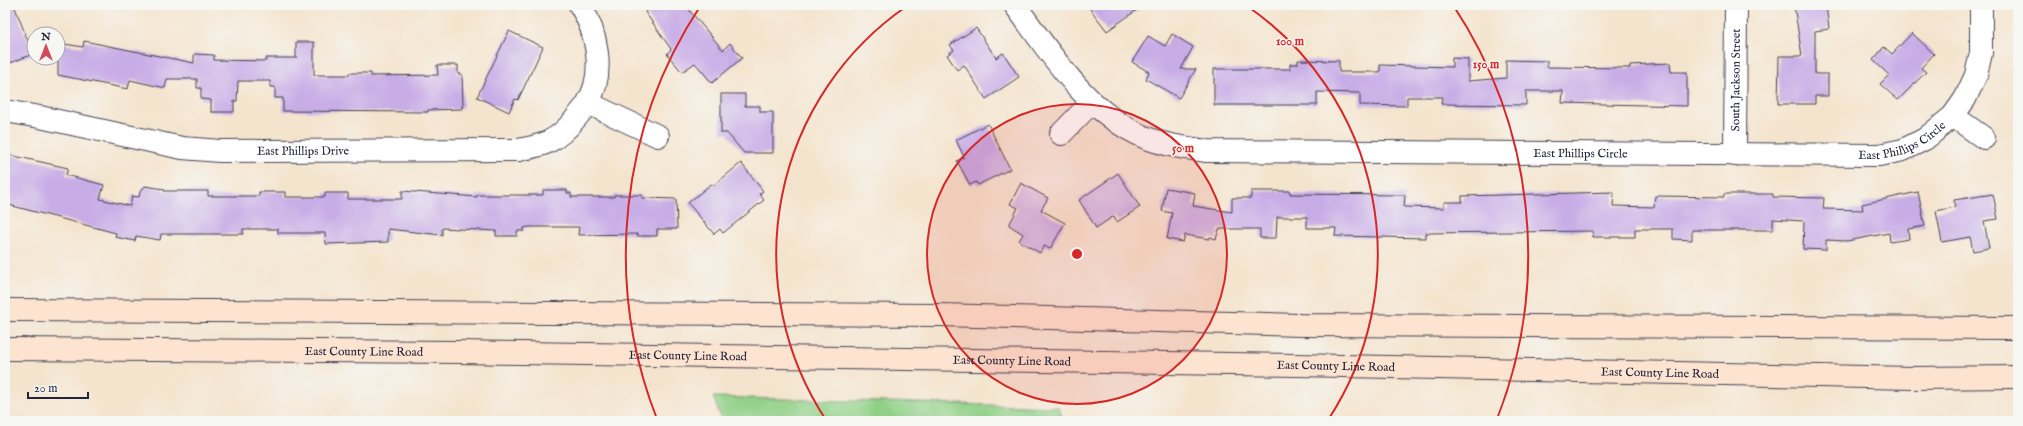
<svg xmlns="http://www.w3.org/2000/svg" width="2023" height="426" font-family="'IM FELL English',serif">
<style>
.green{fill:#90d086;stroke:#597960}
.building{fill:#c7ace6}
.lines{fill:none;stroke-linecap:round;stroke-linejoin:round}
.minor-casing{stroke:#423f51;stroke-width:24}
.secondary-casing{stroke:#423f51;stroke-width:24}
.minor{stroke:#fff;stroke-width:22}
.secondary{stroke:#fde4d0;stroke-width:22}
.ring{fill:none;stroke:#d62828;stroke-width:2}
.labels{text-anchor:middle;stroke-width:3;stroke-linejoin:round;paint-order:stroke}
.street-label{font-size:12px;fill:#22223b;stroke:#f6f6f2}
.centre{fill:#d62828;stroke:#f6f6f2;stroke-width:2}
.ring-label{font-size:12px;text-anchor:middle;font-weight:bold;fill:#d62828;stroke:#f6f6f2;stroke-width:3;stroke-linejoin:round;paint-order:stroke}
</style>
<rect width="100%" height="100%" fill="#f6f6f2"/>
<filter id="ink" filterUnits="userSpaceOnUse"><feTurbulence type="fractalNoise" baseFrequency=".025" numOctaves="2"/><feDisplacementMap in="SourceGraphic" scale="8" xChannelSelector="R" yChannelSelector="G"/><feConvolveMatrix kernelMatrix="1 2 1 2 8 2 1 2 1" color-interpolation-filters="sRGB"/></filter>
<filter id="wash" filterUnits="userSpaceOnUse"><feTurbulence type="fractalNoise" baseFrequency=".012" numOctaves="4" result="noise"/><feDisplacementMap in="SourceGraphic" scale="16" xChannelSelector="R" yChannelSelector="G"/><feGaussianBlur stdDeviation="0.9" result="paint"/><feColorMatrix in="noise" values="0 0 0 0 0 0 0 0 0 0 0 0 0 0 0 0 0 1.4 0 .05"/><feComposite in="paint" operator="in"/></filter>
<g filter="url(#wash)">
<rect width="100%" height="100%" fill="#f4e4cd"/>
<path class="green" d="M713,397l345,10 6,14h-342z"/>
<g id="blocks">
<g class="building">
<path d="M5,5h9l19,49 -28,11z"/>
<path d="M655,5h30l38,45 7,-7 12,15 -30,25 -17,-20 -13,9 -15,-18 4,-5 -26,-37z"/>
<path d="M1087,5h57l-37,26z"/>
<path d="M1794,5h32l3,24 -14,2v43h13v22h-13v8h-37l1,-48h23z"/>
<path d="M976,28l20,30 7,-5 16,24 -33,22 -22,-34 -7,5 -10,-15 7,-5 -4,-5z"/>
<path d="M509,31l34,16 -25,53 -3,-1 -6,13 -32,-15z"/>
<path d="M1912,33l22,21 -13,14 5,4 -28,28 -18,-16 9,-9 -16,-15 11,-13 8,7z"/>
<path d="M1172,34l21,13 -12,22h15l-17,29 -33,-19 3,-7 -17,-10 16,-26 17,10z"/>
<path d="M84,41l110,22v-9l20,1v5l52,1v-3h30v-16h18v33h35v-2h22v3l67,-1 -1,-10h21v9h4l1,31 -1,4 -34,1v2h-8l-137,-1v-13h-8v-11h-5v-6h-32l-1,20h-3v11h-23v-12l-10,-1v-11h-4v-9h-30l-2,9 -35,-8 -2,9 -70,-14v-32l25,4z"/>
<path d="M1452,58l16,1v22l38,-3v-18l41,1v6l83,1v-3l40,-2 1,9h16v34l-125,-3 1,-12h-37v14l-85,-1 1,-7h-35v9l-47,-1v-12l-43,-1v13h-103v-36h76v-5h8v-4l41,1v11h41v-7l72,2z"/>
<path d="M721,94h24v12h15v6h13v41h-29l-17,-20h-6z"/>
<path d="M988,124l22,45 -32,16 -2,-3 -6,3 -13,-24 7,-4 -8,-17z"/>
<path d="M5,154l63,14 -2,7 38,10 -4,14 30,7 2,-10 7,1 1,-5 5,-6 19,3v2h44v5h51v-4h26v5h40v-4h23v6h54v-8l75,6v-2h66v-5h24v3h4v4h43v-2h28v3l34,1 1,30h-20v7h-20v-2l-59,1 1,-8h-51l-4,1v3h-7v5h-21v-5l-54,-3v7l-54,-6v13l-62,2 -1,-11h-47v-4h-35v5h-82l-1,6 -24,-4 -1,5 -20,-4 1,-4 -111,-29z"/>
<path d="M741,163l22,28 -4,3 5,6 -41,33 -3,-4 -6,5 -26,-31 23,-19 2,2z"/>
<path d="M1118,173l22,34 -23,15 -3,-6 -18,12 -17,-28z"/>
<path d="M1021,183l27,15 -7,12 24,13 -15,26 -6,-3 -4,7 -21,-12 4,-7 -14,-9 9,-17 -8,-4z"/>
<path d="M1166,188l29,5 -2,13 39,6v-14h19v-7h39v3l115,1 -1,12 40,1v-6h18v-6l152,-4 -1,14 41,1 1,-11 69,1v-3h49v3l51,1 -1,11 40,1 -1,-6 56,-12 7,34 -17,3 1,10 -19,3 -1,-9 -42,8 -21,-1v10l-23,-1 1,-28 -31,-2v11h-81v10l-19,-1v-10h-38v8h-42v-6l-167,2v5l-91,-2 1,-8h-29v-11h-30l-1,21h-16v-9h-41l-3,10 -6,-2 -1,2 -24,-4 -2,7 -16,-3 5,-26 -10,-2z"/>
<path d="M1993,194l5,25 -14,2 5,27 -16,3 -3,-14 -28,5 -6,-31 19,-4 -1,-7z"/>
</g>
</g>
</g>
<g filter="url(#ink)">
<use href="#blocks" fill-opacity="0" stroke="#423f51" stroke-width="1"/>
<g class="lines">
<g class="minor-casing">
<g id="minor">
<path id="s1" d="M1015,5c37,50 70,106 129,132 20,8 41,11 63,14l672,4 24,-5 22,-11 28,-23 12,-17 11,-24 5,-22v-48"/>
<path d="M588,103l70,33"/>
<path id="s2" d="M5,111l35,6 142,31 38,3 299,-1c9,-2 20,-4 29,-8 10,-5 21,-15 28,-24 4,-5 8,-9 11,-14 19,-30 10,-72 -7,-99"/>
<path d="M1953,116l31,22"/>
<path d="M1061,134l30,-31"/>
<path id="s3" d="M1735,155l1,-150"/>
</g>
</g>
<g class="secondary-casing">
<g id="secondary">
<path d="M5,310l934,5 361,10 718,3"/>
<path id="s4" d="M5,349l453,3 838,13 616,13 106,-1"/>
</g>
</g>
<use href="#minor" class="minor"/>
<use href="#secondary" class="secondary"/>
</g>
</g>
<circle cx="1077" cy="254" r="150" fill="#d62828" fill-opacity=".12"/>
<g class="ring">
<circle cx="1077" cy="254" r="150"/>
<path d="M826 420A301 301 0 0 1 907 6M1247 6A301 301 0 0 1 1328 420"/>
<path d="M657 419A451 451 0 0 1 701 5M1453 5A451 451 0 0 1 1497 419"/>
</g>
<g class="labels">
<g class="street-label">
<text dy="4" stroke="none"><textPath href="#s3" startOffset="75">South Jackson Street</textPath></text>
<text dy="4" stroke="none"><textPath href="#s1" startOffset="950">East Phillips Circle</textPath></text>
<text dy="4" stroke="none"><textPath href="#s2" startOffset="302">East Phillips Drive</textPath></text>
<text dy="4" stroke="none"><textPath href="#s1" startOffset="625">East Phillips Circle</textPath></text>
<text dy="4" stroke="none"><textPath href="#s4" startOffset="359">East County Line Road</textPath></text>
<text dy="4" stroke="none"><textPath href="#s4" startOffset="683">East County Line Road</textPath></text>
<text dy="4" stroke="none"><textPath href="#s4" startOffset="1007">East County Line Road</textPath></text>
<text dy="4" stroke="none"><textPath href="#s4" startOffset="1331">East County Line Road</textPath></text>
<text dy="4" stroke="none"><textPath href="#s4" startOffset="1655">East County Line Road</textPath></text>
</g>
</g>
<circle cx="1077" cy="254" r="6" class="centre"/>
<g class="ring-label">
<text x="1290" y="45">100 m</text>
<text x="1486" y="68">150 m</text>
<text x="1183" y="152">50 m</text>
</g>
<rect width="2023" height="426" fill="none" stroke="#f6f6f2" stroke-width="20"/>
<g transform="translate(46 46)"><circle r="19" fill="#f6f6f2" stroke="#a1a1a9"/>
<path d="M0-3L7 15L0 10L-7 15Z" fill="#d1495b"/>
<text y="-6" font-size="11" font-weight="bold" text-anchor="middle" fill="#22223b">N</text>
</g>
<path d="M28 392v6h60v-6" fill="none" stroke="#22223b" stroke-width="2"/>
<text x="34" y="392" font-size="12" fill="#22223b" stroke="#f6f6f2" stroke-width="3" paint-order="stroke">20 m</text>
</svg>
